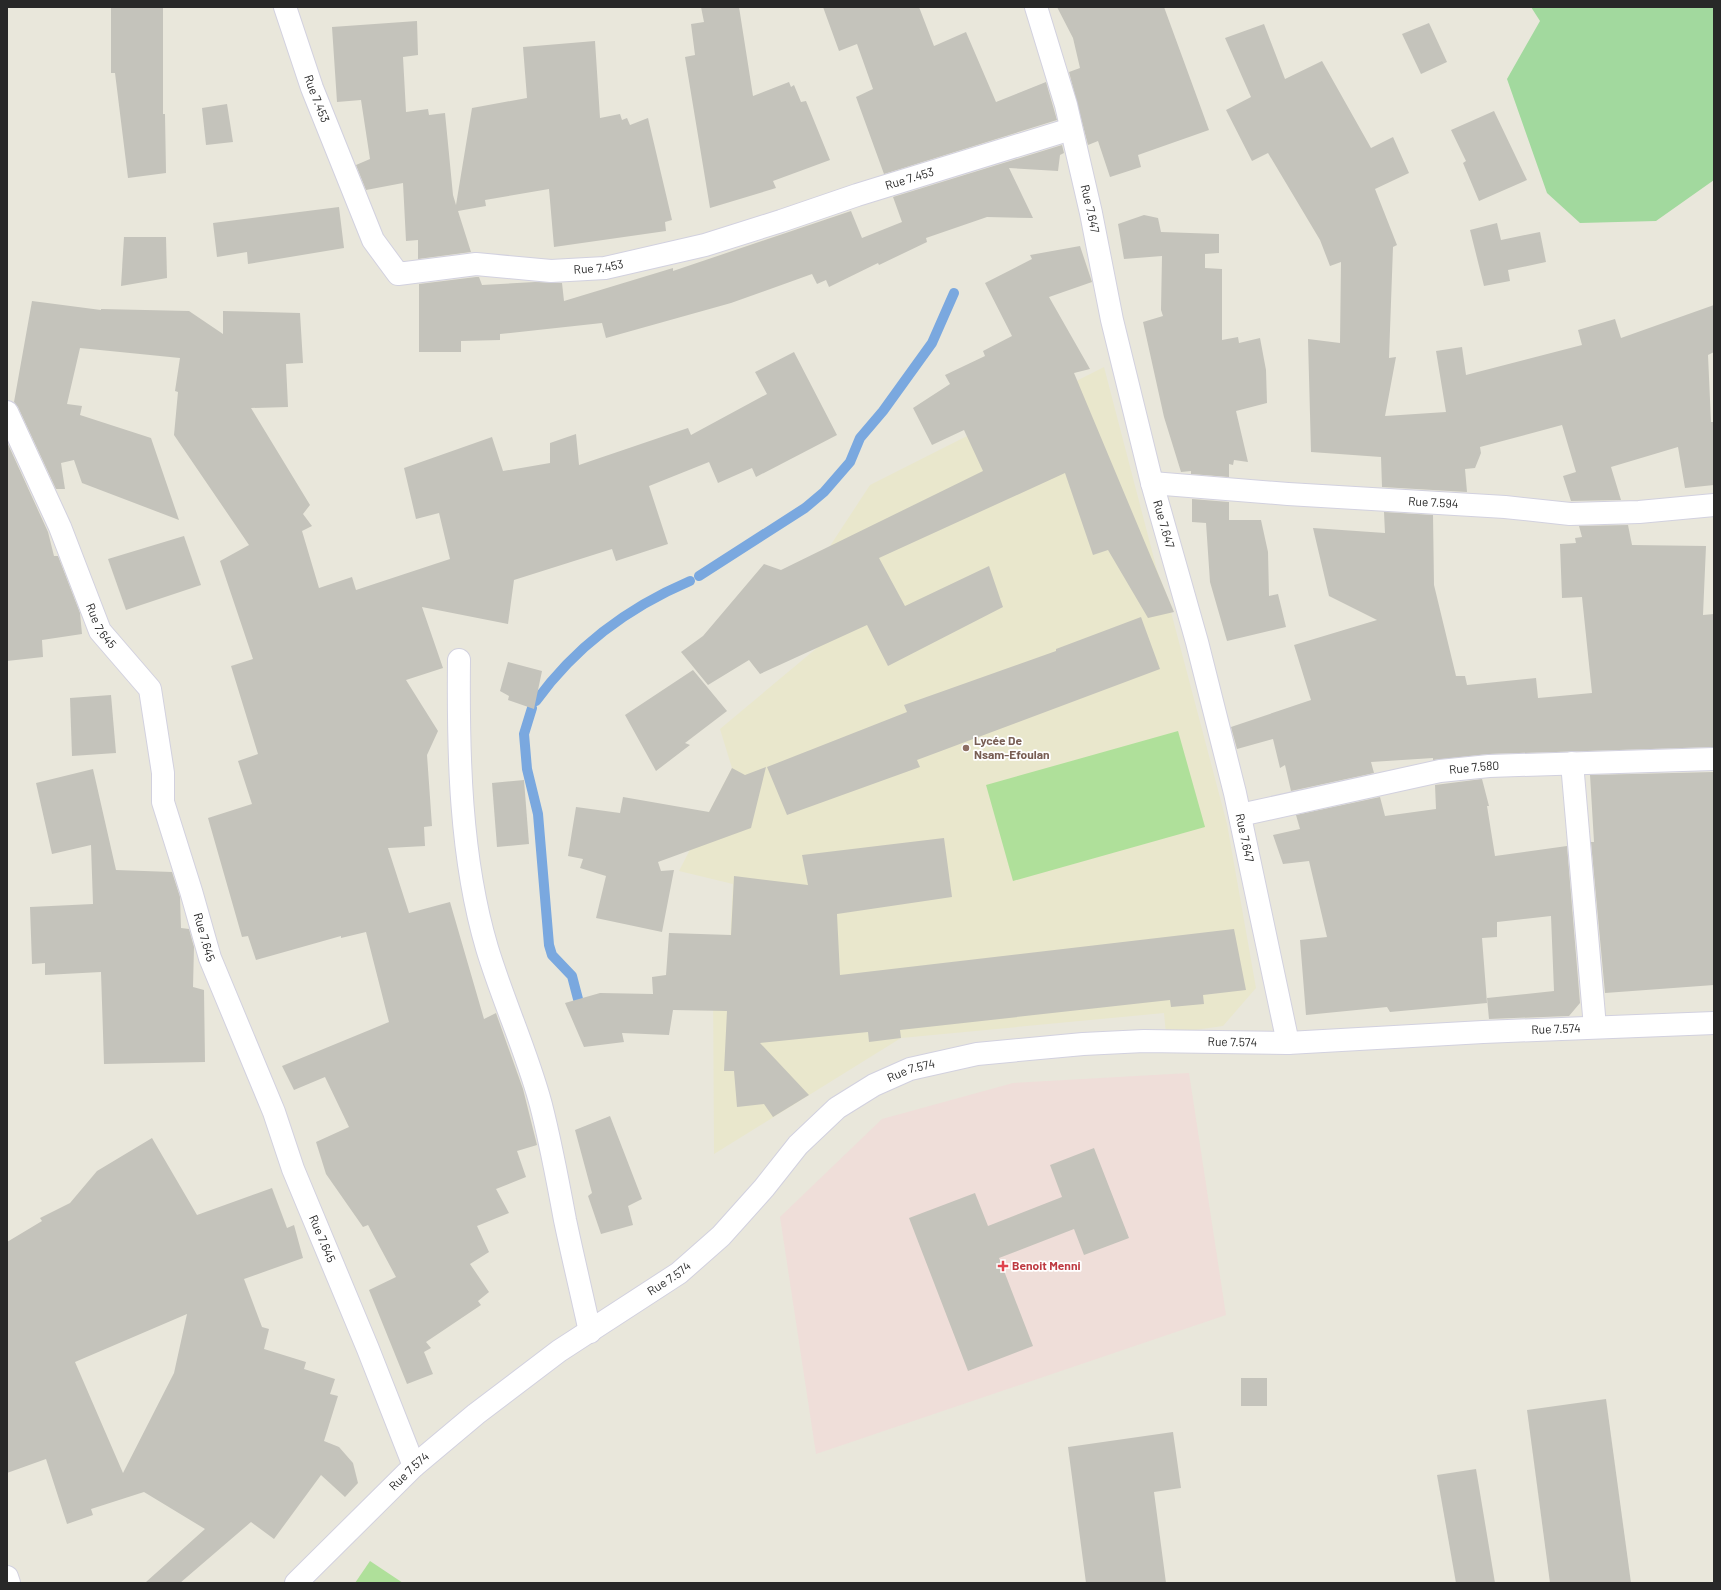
<svg xmlns="http://www.w3.org/2000/svg" width="1721" height="1590" font-family="Barlow,sans-serif">
<style>
.education{fill:#e9e7cc}
.medical{fill:#efded9}
.green{fill:#a2d99e}
.pitch{fill:#afe09a}
.lines{fill:none;stroke-linecap:round;stroke-linejoin:round}
.stream{stroke:#7aa8df;stroke-width:10}
.building{fill:#c4c3bb;fill-rule:evenodd}
.minor-casing{stroke:#d2d1df;stroke-width:24}
.minor{stroke:#fff;stroke-width:22}
.education-dot{fill:#8d6e63;stroke:#fff;stroke-width:1.5}
.health-dot{fill:#e0444e;stroke:#fff;stroke-width:1.5}
.labels{text-anchor:middle;stroke-width:3.5;stroke-linejoin:round;paint-order:stroke}
.street-label{font-size:12px;fill:#282828;stroke:#fff}
.education-label{font-size:12px;font-weight:bold;fill:#785e54;stroke:#fff;text-anchor:start}
.health-label{font-size:12px;font-weight:bold;fill:#be3a42;stroke:#fff;text-anchor:start}
</style>
<rect width="100%" height="100%" fill="#e9e7db"/>
<path class="education" d="M1104,367l53,203 9,23 61,231 29,164 -33,38 -57,8 -2,-21 -263,25 -187,116 -1,-177 15,3 5,-96 -54,-13 53,-103 -12,-39 98,-82 12,-101 40,-61z"/>
<path class="medical" d="M1189,1073l37,242 -410,139 -36,-237 102,-98 131,-36z"/>
<path class="green" d="M1531,7h183v173l-58,41 -76,2 -33,-30 -40,-114 33,-58z"/>
<g class="pitch">
<path d="M1178,731l27,96 -192,54 -27,-96z"/>
<path d="M370,1561l33,22h-48z"/>
</g>
<g class="lines">
<g class="stream">
<path d="M699,576l106,-68 19,-16 26,-30 10,-24 23,-27 49,-68 22,-50"/>
<path d="M536,701c40,-55 93,-94 154,-120"/>
<path d="M532,708l-8,26 3,35 11,45 11,131 3,10 20,21 6,23"/>
</g>
</g>
<g class="building">
<path d="M111,7h52v107h2l1,59 -38,5 -13,-105h-4z"/>
<path d="M701,7h38l14,89 36,-14 2,5 3,-2 7,17 5,-1 24,59 -57,21 3,7 -66,20 -25,-151 10,-2 -4,-31 13,-2z"/>
<path d="M823,7h96l15,39 32,-14 30,70 50,-20 11,38 -173,54 -28,-77 17,-8 -16,-45 -18,7z"/>
<path d="M1057,7h107l45,123 -71,25 3,12 -31,10 -12,-36 -10,4 -19,-73 11,-4 -7,-30z"/>
<path d="M417,21l1,34 -15,2 3,55 22,-3 1,6 16,-2 8,82 3,10 16,-97 55,-10 -4,-51 72,-6 5,77 20,-4 2,6 5,-2 3,7 18,-7 24,102 -7,2 1,9 -112,16 -5,-58 -64,11 1,6 -28,5 13,41 -53,7v-19l-12,1 -3,-58 -37,7 -10,-25 14,-6 -9,-59 -24,2 -5,-75z"/>
<path d="M1429,23l18,39 -26,12 -19,-40z"/>
<path d="M1264,24l21,55 37,-18 49,87 22,-11 16,36 -34,16 22,56 -4,2 -4,111 7,-1 -11,59 61,-4 -10,-61 26,-4 4,28 116,-30 -4,-15 37,-11 6,19 93,-33v47l-6,3 3,67h3v63l-29,3 -7,-41 -67,20 10,33 -50,1 -8,-25 13,-4 -14,-47 -82,22 1,6 -6,15 -10,1 2,23 -85,-5 -1,-30 -70,-5 -3,-113 32,4 1,-81 -11,4 -10,-26 -52,-87 -16,8 -26,-51 25,-13 -26,-59z"/>
<path d="M227,104l6,38 -27,3 -4,-37z"/>
<path d="M1494,111l33,69 -48,21 -16,-38 3,-2 -15,-31z"/>
<path d="M1062,145l2,8 -4,2 -2,16 -49,-3 24,50 -46,-1 -61,21 1,4 -48,23 -1,-2 -49,24 -3,-7 -9,4 -5,-10 -81,29 -125,35 -4,-15 -102,11v6l-39,1v11h-42v-68l57,-7h3l3,8 53,-3 27,1 2,18 109,-33v3l178,-60 11,27 40,-16 -9,-25z"/>
<path d="M339,207l5,41 -96,16 -1,-12 -30,5 -4,-34z"/>
<path d="M1144,215l14,3 3,14 58,2v19l-14,1v14l17,1v71l16,-3 1,6 21,-5 6,32 1,33 -31,8 12,51 -14,-2 -1,5 -4,-1v13l-38,-3v-3l-10,1 -17,-55 -21,-95 20,-6 -2,-6 1,-54 -38,3 -6,-35z"/>
<path d="M1497,223l4,17 39,-8 6,30 -38,8 2,11 -26,5 -14,-56z"/>
<path d="M124,237h42l1,41 -46,8z"/>
<path d="M1080,246l12,36 -43,15 41,72 -16,4 100,239 -26,6 -40,-68 -15,5 -28,-82 -186,85 26,48 84,-40 14,41 -115,59 -21,-41 -107,49 -11,-14 -41,25 -27,-33 22,-16 61,-72 17,6 202,-99 -19,-41 -32,15 -19,-37 37,-24 -5,-9 40,-19 -2,-5 29,-15 -27,-53 47,-24 -2,-4z"/>
<path d="M32,301l69,9v-1l88,2 34,23v-23l77,2 3,50 -17,1 2,43 -37,1 59,97 -7,9 9,12 -10,5 17,57 33,-11 4,13 94,-31 -11,-46 -23,6 -12,-51 88,-31 11,34 47,-8v-20l26,-9 3,31 109,-37 3,7 76,-41 -12,-22 39,-20 43,83 -81,42 -4,-9 -34,15 -9,-21 -60,24 19,58 -52,17 -4,-12 -98,31 -6,44 -86,-17 21,61 -37,12 32,51 -11,24 5,71 -8,1 1,19 -37,2 21,65 41,-11 34,117 12,-6 27,76 14,56 -20,6 9,26 -30,12 13,24 -32,13 12,26 -19,12 19,28 -11,9 3,4 -55,37 5,6 -7,4 9,22 -26,10 -38,-94 27,-13 -28,-52 -5,2 -37,-53 -10,-32 33,-15 -24,-50 -31,13 -12,-24 107,-44 -23,-90 -25,6v-2l-85,24 -8,-24 -6,1 -34,-119 44,-14 -14,-43 20,-7 -27,-88 22,-7 -33,-98 29,-16 -75,-110 4,-43 -3,-1 5,-33 -100,-10 -13,56 15,2 -2,9 71,23 28,82 -97,-37 -8,-23 -13,3 4,26h-9l-38,-82 -4,-5z"/>
<path d="M7,442l41,90 6,24h4l22,57 2,21 -40,6 1,17 -36,4z"/>
<path d="M1192,499l37,3v18h32l7,32 1,44 9,-2 8,33 -59,14 -17,-59 -4,-59 -14,-1z"/>
<path d="M1384,512l49,3 1,70 22,91h9l2,9 69,-7 2,20 54,-5 -10,-96 -20,1 -2,-54 16,-1 -1,-5 7,-1 -3,-11 49,-1 4,20 74,1 -3,69 11,-1v133l-225,7 -56,6v-2l-62,4 3,11 -83,18 -6,-26 -5,3 -7,-29 -36,10 -6,-22 80,-27 -17,-55 83,-25 -48,-24 -16,-68 72,5z"/>
<path d="M184,536l17,49 -75,25 -18,-51z"/>
<path d="M1141,617l19,52 -243,91 3,7 -133,48 -20,-48 140,-55 -3,-7 152,-54v-2z"/>
<path d="M508,662l34,9 -8,38 -26,-9 1,-4 -9,-5z"/>
<path d="M693,670l34,41 -42,32 5,2 -34,26 -31,-56z"/>
<path d="M111,695l5,58 -44,3 -2,-58z"/>
<path d="M766,767l-15,61 -93,34 3,9 13,-1 -12,62 -66,-14 10,-42 -26,-8 3,-9 -15,-3 8,-49 44,6 3,-16 86,15 23,-44 13,7z"/>
<path d="M93,769l23,101 56,2 8,25 1,31 8,1 5,18 -1,40 11,3 1,72 -101,2 -3,-92 -56,3v-12l-13,1 -2,-57 63,-3 -2,-59 -39,9 -16,-71z"/>
<path d="M1714,772v213l-109,8 -14,-151h3l-4,-67z"/>
<path d="M1482,779l7,27h-2l8,50 72,-10 13,157 -11,13 -80,3 -2,-21 67,-7 -3,-75 -54,6v15l-15,1 5,65 -97,9 -3,-5 -81,8 -6,-75 27,-3 -18,-76 -26,3 -10,-29 27,-6 -4,-14 84,-18 5,19 51,-7 -1,-24z"/>
<path d="M524,780l5,64 -32,3 -5,-64z"/>
<path d="M944,838l8,59 -115,17 3,61 394,-46 12,61 -43,5 1,9 -33,3 -1,-7 -270,30 1,8 -32,4 -1,-10 -108,11 49,52 -36,22 -9,-13 -27,3 -3,-36h-10l3,-60 -54,-1 -4,25 -47,-2 2,9 -40,5 -19,-44 35,-10 53,1 -1,-17 14,-2 3,-42 62,2 3,-59 74,9 -6,-30z"/>
<path d="M610,1116l32,83 -14,7 5,19 -32,9 -13,-38 4,-3 -17,-63z"/>
<path d="M152,1138l45,77 75,-27 15,40 7,-3 9,33 -59,21 18,48 7,2 -5,20 42,13 -2,7 31,10 -5,15 8,2 -14,45 15,6 14,16 5,20 -13,14 -24,-22 -47,64 -23,-17 -71,61 -34,-1 59,-53 -61,-37 -53,17 2,6 -26,9 -21,-65 -39,14v-231l35,-21 -2,-3 30,-15 27,-32zM187,1314l-13,59 -51,100 -48,-111z"/>
<path d="M1094,1148l35,90 -45,17 -10,-26 -75,29 34,88 -65,25 -59,-153 66,-25 13,33 74,-29 -12,-32z"/>
<rect x="1241" y="1378" width="26" height="28"/>
<path d="M1606,1399l25,184h-81l-23,-173z"/>
<path d="M1173,1432l8,56 -27,4 12,91h-80l-18,-136z"/>
<path d="M1476,1469l19,114h-39l-19,-108z"/>
</g>
<g class="lines">
<g class="minor-casing">
<g id="minor">
<path id="s1" d="M285,7l27,81 61,152 25,34 78,-10 75,7 54,-3 100,-23 76,-24 76,-26 214,-66"/>
<path id="s2" d="M1036,7l30,98 25,108 21,107 40,163 45,159 38,151 53,250"/>
<path id="s3" d="M7,412l53,115 40,104 50,58 13,84v29l28,89 19,67 64,154 19,57 75,180 46,117"/>
<path id="s4" d="M1152,483l136,11 217,13 65,7 69,-2 75,-7"/>
<path d="M459,660c-1,94 1,197 28,288 16,53 40,104 54,157 10,39 17,77 24,115 8,38 17,75 25,112"/>
<path d="M1572,763l23,264"/>
<path id="s5" d="M1240,815l200,-44 49,-5 225,-7"/>
<path d="M7,1577l2,6"/>
<path id="s6" d="M296,1583l118,-117 62,-52 83,-63 120,-78 42,-37 43,-48 34,-43 39,-37 37,-23 36,-16 67,-15 106,-10 61,-3 144,2 195,-11 231,-9"/>
</g>
</g>
<use href="#minor" class="minor"/>
</g>
<circle class="education-dot" cx="966" cy="748" r="4"/>
<path class="health-dot" d="M1001 1260h4v4h4v4h-4v4h-4v-4h-4v-4h4z"/>
<g class="labels">
<g class="street-label">
<text dy="4" stroke="none"><textPath href="#s1" startOffset="97">Rue 7.453</textPath></text>
<text dy="4" stroke="none"><textPath href="#s1" startOffset="817">Rue 7.453</textPath></text>
<text dy="4" stroke="none"><textPath href="#s2" startOffset="209">Rue 7.647</textPath></text>
<text dy="4" stroke="none"><textPath href="#s1" startOffset="493">Rue 7.453</textPath></text>
<text dy="4" stroke="none"><textPath href="#s4" startOffset="282">Rue 7.594</textPath></text>
<text dy="4" stroke="none"><textPath href="#s2" startOffset="533">Rue 7.647</textPath></text>
<text dy="4" stroke="none"><textPath href="#s3" startOffset="234">Rue 7.645</textPath></text>
<text dy="4" stroke="none"><textPath href="#s5" startOffset="239">Rue 7.580</textPath></text>
<text dy="4" stroke="none"><textPath href="#s2" startOffset="857">Rue 7.647</textPath></text>
<text dy="4" stroke="none"><textPath href="#s3" startOffset="570">Rue 7.645</textPath></text>
<text dy="4" stroke="none"><textPath href="#s6" startOffset="1455">Rue 7.574</textPath></text>
<text dy="4" stroke="none"><textPath href="#s6" startOffset="1131">Rue 7.574</textPath></text>
<text dy="4" stroke="none"><textPath href="#s6" startOffset="807">Rue 7.574</textPath></text>
<text dy="4" stroke="none"><textPath href="#s3" startOffset="894">Rue 7.645</textPath></text>
<text dy="4" stroke="none"><textPath href="#s6" startOffset="483">Rue 7.574</textPath></text>
<text dy="4" stroke="none"><textPath href="#s6" startOffset="159">Rue 7.574</textPath></text>
</g>
<g class="education-label">
<text x="974" y="745">Lycée De<tspan x="974" dy="14">Nsam-Efoulan</tspan></text>
</g>
<g class="health-label">
<text x="1012" y="1270">Benoit Menni</text>
</g>
</g>
<rect width="1721" height="1590" fill="none" stroke="#282828" stroke-width="16"/>
</svg>
